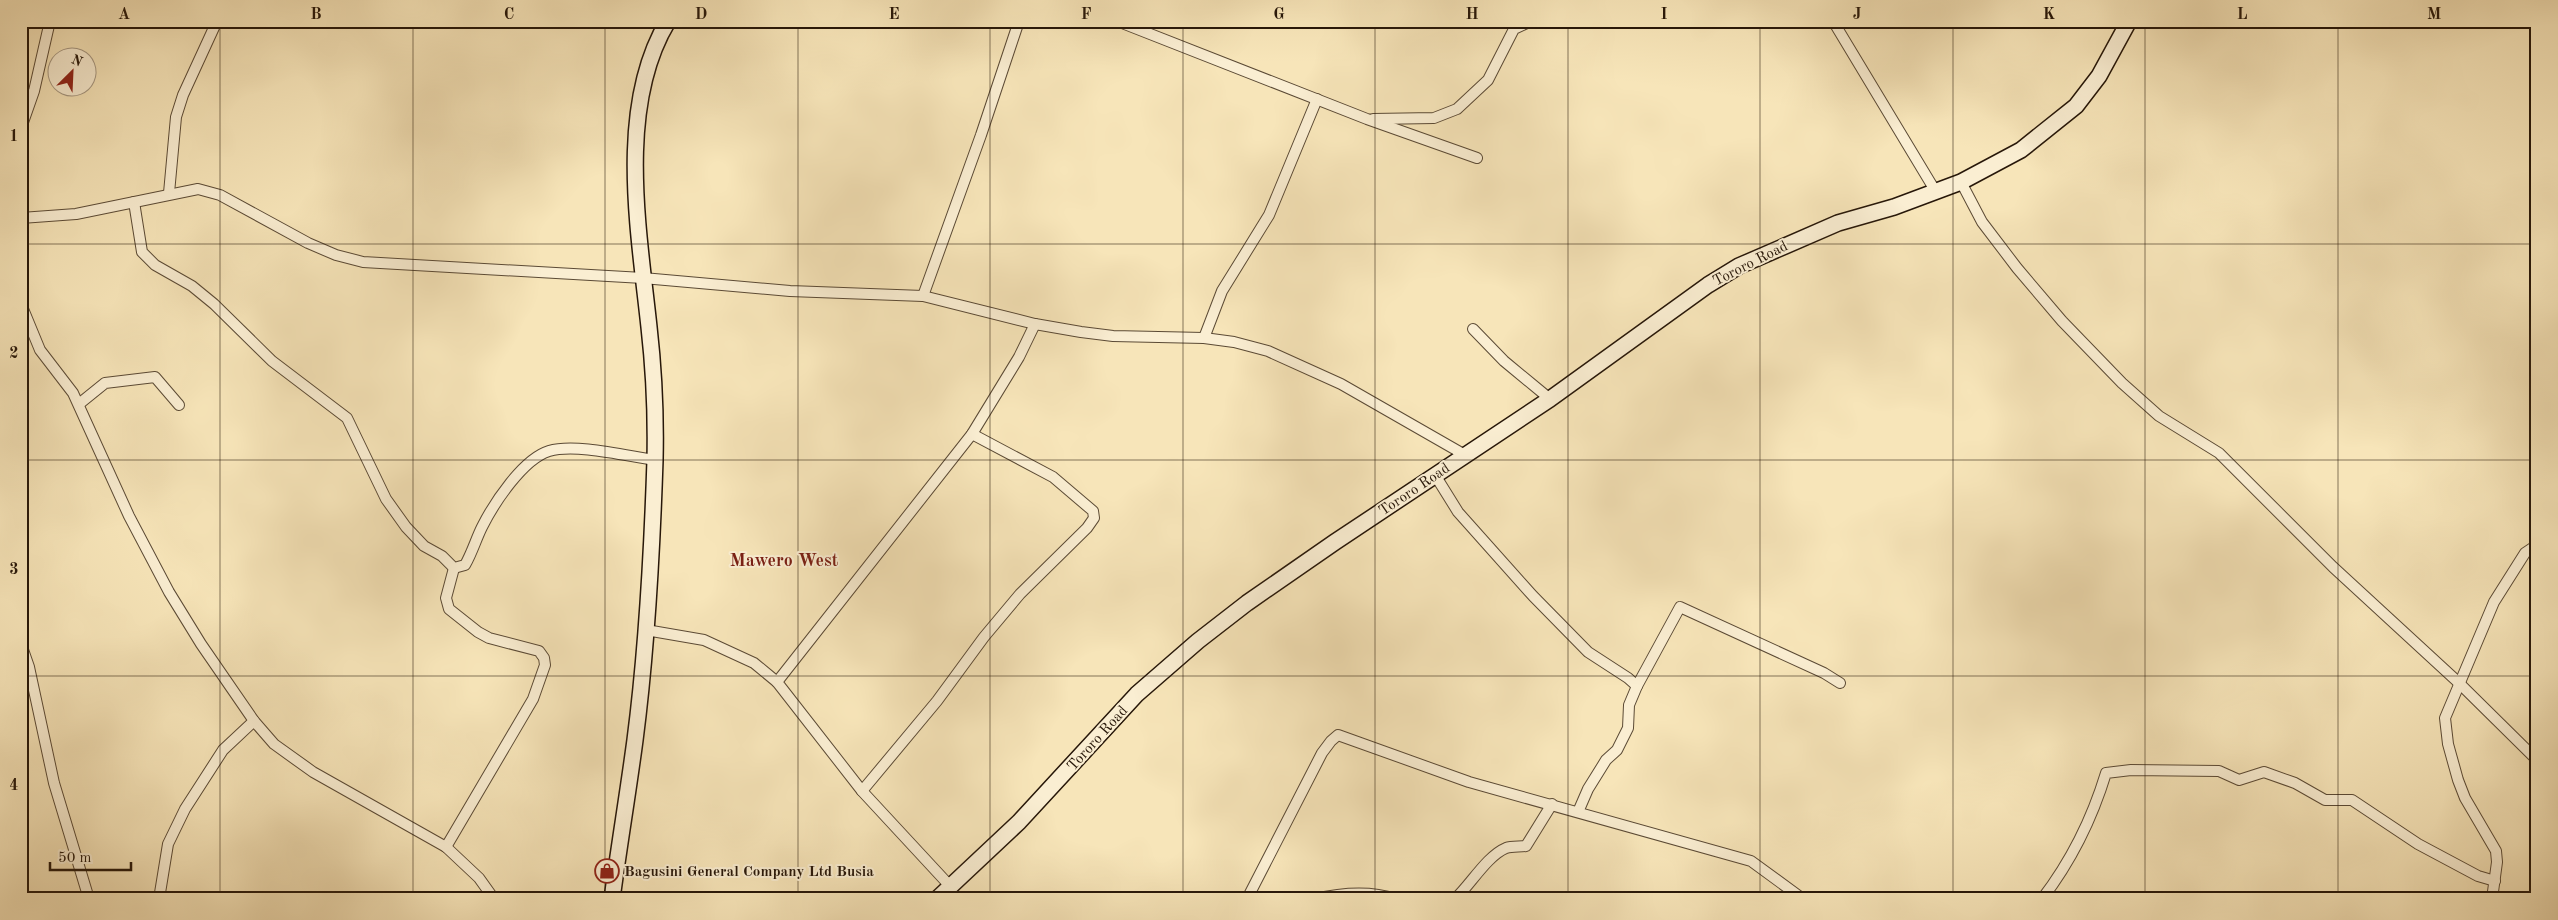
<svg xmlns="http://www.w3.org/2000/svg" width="2558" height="920" font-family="'Old Standard TT',serif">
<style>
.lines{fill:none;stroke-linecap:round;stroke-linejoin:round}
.street-casing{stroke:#5b4a35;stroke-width:12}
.secondary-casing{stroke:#271709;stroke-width:18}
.street{stroke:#faeed2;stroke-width:10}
.secondary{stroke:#faeed2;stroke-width:15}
.grid{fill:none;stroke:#271709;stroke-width:1;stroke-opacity:0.55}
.labels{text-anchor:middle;stroke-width:4;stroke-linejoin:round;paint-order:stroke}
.street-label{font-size:15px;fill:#271709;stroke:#faeed2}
.poi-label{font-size:15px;font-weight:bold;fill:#271709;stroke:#faeed2;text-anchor:start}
.quarter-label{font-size:18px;font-weight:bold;fill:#7a1f14;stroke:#faeed2}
.neatline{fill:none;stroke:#271709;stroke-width:2}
.grid-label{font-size:16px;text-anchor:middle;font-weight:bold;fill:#271709}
</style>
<rect width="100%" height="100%" fill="#f7e5b9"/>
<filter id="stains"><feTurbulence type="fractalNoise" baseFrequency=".004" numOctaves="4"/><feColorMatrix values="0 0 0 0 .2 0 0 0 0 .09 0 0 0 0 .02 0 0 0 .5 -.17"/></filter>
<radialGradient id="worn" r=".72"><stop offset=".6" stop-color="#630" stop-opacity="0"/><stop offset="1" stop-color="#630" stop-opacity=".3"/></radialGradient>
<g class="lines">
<g class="street-casing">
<g id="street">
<path d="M1117,21l250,98 110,39"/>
<path d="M1833,21l103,171"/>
<path d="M1373,119l61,-1 23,-9 31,-29 26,-51 17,-8"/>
<path d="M21,128l13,-37 16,-70"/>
<path d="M1961,182l21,40 35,46 45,53 60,62 37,33 60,37 114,114 126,116 78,77"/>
<path d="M169,193l7,-76 7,-22 34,-74"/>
<path d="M134,202l8,50 13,13 37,21 22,18 58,57 75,57 39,81 20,28 18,19 18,10 12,12 11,-3c7,-12 11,-26 17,-38 12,-24 41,-68 67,-76 26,-8 78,5 106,9"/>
<path d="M21,218l55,-4 122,-25 22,6 88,48 28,12 27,7 280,16 147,13 133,5 112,28 46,8 32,4 91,2 30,4 34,9 73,33 124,71"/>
<path d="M923,296l58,-161 38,-114"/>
<path d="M21,304l19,46 33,43 56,123 40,76 32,52 53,77 20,23 39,28 133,75 33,31 15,21"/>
<path d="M1473,329l31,32 46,38"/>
<path d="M1204,338l18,-47 47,-76 48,-116"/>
<path d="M79,404l26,-21 50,-6 24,28"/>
<path d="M1435,475l23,37 75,84 55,56 40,26 9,8 -8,19 -1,23 -11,22 -11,10 -18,29 -10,23"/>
<path d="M646,630l58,10 50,23 23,19"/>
<path d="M21,644l8,23 25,116 35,116"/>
<path d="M1637,686l43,-79 144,66 16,10"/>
<path d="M862,791l75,-90 47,-64 36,-43 67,-66 7,-10 -1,-7 -40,-34 -81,-43"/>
<path d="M446,847l87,-148 12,-34 -1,-7 -5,-7 -50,-13 -11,-6 -29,-23 -3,-11 8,-30"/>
<path d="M950,886l-88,-95 -85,-109 195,-248 47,-77 16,-33"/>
<path d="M159,899l9,-55 17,-35 38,-59 31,-29"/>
<path d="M1247,899l75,-146 9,-12 7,-6 131,47 282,79 52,38"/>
<path d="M1314,899c27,-6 55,-9 81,0"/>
<path d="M1455,899c16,-15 32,-43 51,-51 6,-2 14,-1 20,-2l26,-42"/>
<path d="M2042,899c30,-39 50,-80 64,-126l25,-3 88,1 20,9 25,-8 31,11 30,17h27l66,44 60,32 17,5"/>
<path d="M2492,899l5,-37 -1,-11 -31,-53 -7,-18 -10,-36 -3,-26 49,-116 31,-49 12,-8"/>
</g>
</g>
<g class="secondary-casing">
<g id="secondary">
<path d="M612,899c7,-53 16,-106 23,-159 12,-92 17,-187 20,-280 1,-44 -1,-89 -6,-133 -10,-95 -33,-220 19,-306"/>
<path d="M937,899l82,-77 118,-128 61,-53 49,-38 88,-61 215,-143 158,-114 31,-19 99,-43 56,-16 67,-25 60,-32 55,-44 23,-30 30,-55"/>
</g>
</g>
<use href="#street" class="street"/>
<use href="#secondary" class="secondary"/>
</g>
<path class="grid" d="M220,21v878M413,21v878M605,21v878M798,21v878M990,21v878M1183,21v878M1375,21v878M1568,21v878M1760,21v878M1953,21v878M2145,21v878M2338,21v878M21,244h2516M21,460h2516M21,676h2516"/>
<defs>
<g id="shop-ring" transform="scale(1.25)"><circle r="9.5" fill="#faeed2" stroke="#8f2418" stroke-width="1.5"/><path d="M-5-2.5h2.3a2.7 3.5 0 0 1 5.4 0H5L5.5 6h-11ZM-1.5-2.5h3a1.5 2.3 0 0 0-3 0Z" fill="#8f2418"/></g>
</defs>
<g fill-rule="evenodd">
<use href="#shop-ring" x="607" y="871"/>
</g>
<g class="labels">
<g class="street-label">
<text transform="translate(1750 263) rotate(-27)" y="5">Tororo Road</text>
<text transform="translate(1414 489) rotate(-34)" y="5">Tororo Road</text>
<text transform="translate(1097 738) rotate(-48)" y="5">Tororo Road</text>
</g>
<g class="poi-label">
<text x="624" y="876">Bagusini General Company Ltd Busia</text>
</g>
<g class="quarter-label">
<text x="784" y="566">Mawero West</text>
</g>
</g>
<rect width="2558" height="920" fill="none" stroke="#f7e5b9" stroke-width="55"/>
<g transform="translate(72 72) rotate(24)"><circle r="24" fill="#faeed2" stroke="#a69882"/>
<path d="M0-4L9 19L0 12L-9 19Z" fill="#8f2418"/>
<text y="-8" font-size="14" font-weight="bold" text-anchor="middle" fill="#271709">N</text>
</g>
<path d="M50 862v8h81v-8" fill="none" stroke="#271709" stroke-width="2.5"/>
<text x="58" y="862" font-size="15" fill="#271709" stroke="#faeed2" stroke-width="4" paint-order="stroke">50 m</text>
<rect x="28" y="28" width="2502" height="864" class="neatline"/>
<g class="grid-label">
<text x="124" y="19">A</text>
<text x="316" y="19">B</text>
<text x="509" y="19">C</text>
<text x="701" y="19">D</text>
<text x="894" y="19">E</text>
<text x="1086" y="19">F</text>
<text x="1279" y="19">G</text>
<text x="1472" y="19">H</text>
<text x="1664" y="19">I</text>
<text x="1857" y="19">J</text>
<text x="2049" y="19">K</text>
<text x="2242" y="19">L</text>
<text x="2434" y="19">M</text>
<text x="14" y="141">1</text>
<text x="14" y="358">2</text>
<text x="14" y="574">3</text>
<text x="14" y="790">4</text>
</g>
<rect width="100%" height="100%" filter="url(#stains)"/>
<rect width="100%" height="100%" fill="url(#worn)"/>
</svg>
